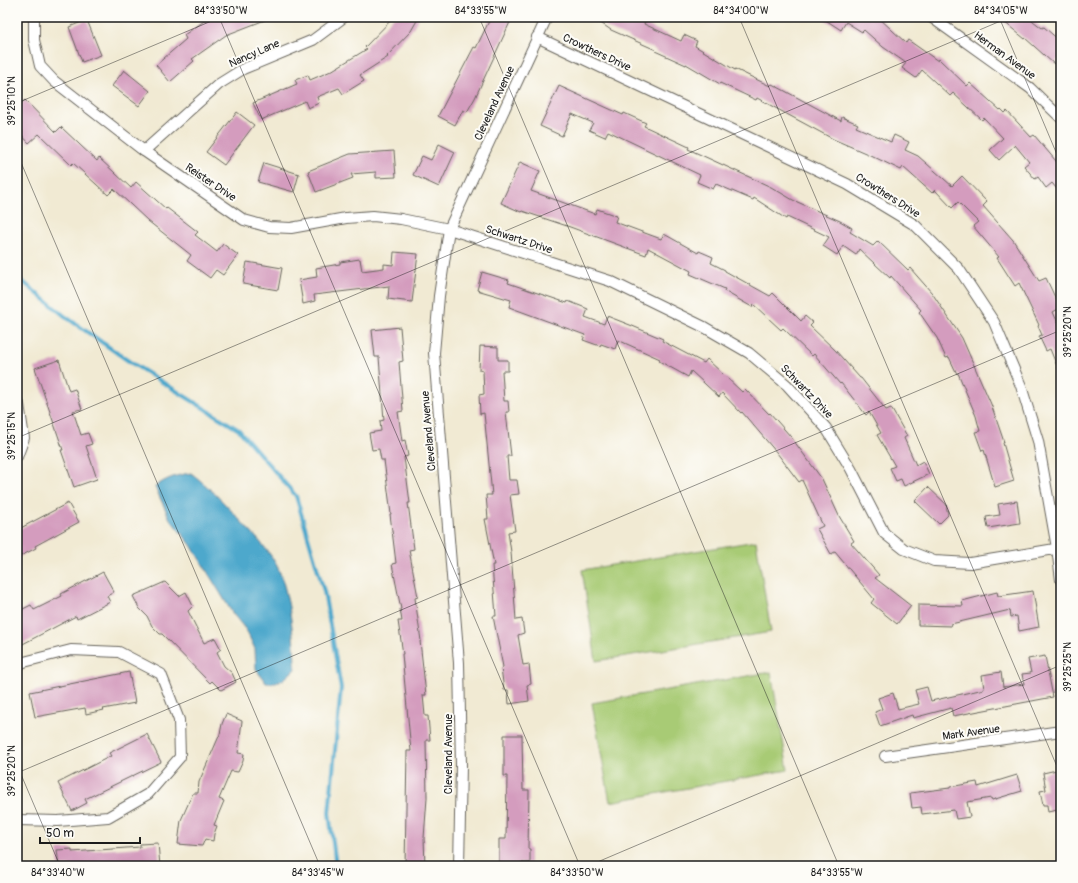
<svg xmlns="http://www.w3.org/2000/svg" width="1078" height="883" font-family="Pangolin,sans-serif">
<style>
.green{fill:#a8cb74;stroke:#627448}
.water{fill:#4ea8cc;stroke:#356274}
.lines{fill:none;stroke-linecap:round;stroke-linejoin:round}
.stream{stroke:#4ea8cc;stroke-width:4}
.building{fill:#d49cbe}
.street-casing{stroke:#67645c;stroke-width:12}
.street{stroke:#fff;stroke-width:10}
.ticks{fill:none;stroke:#1c1c1c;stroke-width:1;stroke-opacity:0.45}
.labels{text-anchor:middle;stroke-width:4;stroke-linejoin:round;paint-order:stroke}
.street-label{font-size:11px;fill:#1c1c1c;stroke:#fdfcf7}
.neatline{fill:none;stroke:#1c1c1c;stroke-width:1.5}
.ticks-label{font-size:10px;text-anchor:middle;fill:#1c1c1c}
</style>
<rect width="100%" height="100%" fill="#fdfcf7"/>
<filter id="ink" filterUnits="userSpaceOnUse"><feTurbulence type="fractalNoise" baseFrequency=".025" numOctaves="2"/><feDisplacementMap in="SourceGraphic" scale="8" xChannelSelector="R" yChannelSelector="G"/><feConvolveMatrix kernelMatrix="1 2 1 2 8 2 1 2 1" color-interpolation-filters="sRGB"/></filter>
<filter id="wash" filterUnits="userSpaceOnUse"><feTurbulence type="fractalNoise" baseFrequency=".012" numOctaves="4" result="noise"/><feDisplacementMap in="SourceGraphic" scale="16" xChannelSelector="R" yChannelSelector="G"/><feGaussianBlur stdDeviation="0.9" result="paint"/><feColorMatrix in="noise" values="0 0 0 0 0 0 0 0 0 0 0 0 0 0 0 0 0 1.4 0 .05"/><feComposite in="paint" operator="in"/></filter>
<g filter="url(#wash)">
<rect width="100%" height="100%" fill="#f1ead3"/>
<g class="green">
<path d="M756,541l15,91 -175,29 -14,-91z"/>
<path d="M771,672l17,98 -178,32 -18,-99z"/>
</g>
<path class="water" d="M191,473c21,16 39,36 57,56 10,10 21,22 28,35 13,25 19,77 19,105 -11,10 -14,15 -29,14l-10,-14 -1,-20 -9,-19 -13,-16 -42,-69 -21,-26 -15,-32c11,-9 22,-12 36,-14z"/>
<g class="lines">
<path class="stream" d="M17,277l49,40 64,45 109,68 57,66 28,95 17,97 -12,125 7,53"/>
</g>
<g id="blocks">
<g class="building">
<path d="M210,17l60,1 -44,17 -34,24 2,2 -24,21 -14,-17 30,-26 -2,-4z"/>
<path d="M394,17h25l-8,14 -24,25 1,1 -28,18 4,6 -21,13 -4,-6 -22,9 2,6 -11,5 -3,-7 -44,19 -8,-17 44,-19 -2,-4 13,-5 2,5 21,-9 36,-22 -2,-2z"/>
<path d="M491,17h14l6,3 -36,78 -8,14 -4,-2 -8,15 -17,-9 36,-69 2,1z"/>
<path d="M592,17h55l-3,7 37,17 3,-6 13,6 -2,5 40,24v-1l35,17 2,-2 69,37 1,-4 16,7 -2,3 35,15 3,-7 15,7 -4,8 13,6 34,30 10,-10 25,26 -4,4 30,34 26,41 7,-3 14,30 -7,4 8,18v46l-11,-27 -4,2 -7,-15 3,-1 -4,-9 1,-1 -20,-42 -4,3 -18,-28 2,-1 -26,-31 5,-4 -20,-20 -6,6 -17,-18 -3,3 -29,-26 -2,3 -31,-15 -37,-16 -76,-41 -1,2 -36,-17v1l-34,-20v1l-31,-14 1,-1 -45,-20z"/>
<path d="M821,17h57l28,26 2,-3 30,21 1,-2 28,27 3,-3 30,27 1,-1 4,4 2,-2 24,26 3,-2 27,32v27l-9,-11 -6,5 -8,-11 -3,2 -11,-13 5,-4 -14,-17 -16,15 -9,-10 13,-12 -19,-20 -2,2 -29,-27 -3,3 -28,-26 -6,8 -14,-10 4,-5 -23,-16 -19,-17 -2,2 -16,-10 -5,8z"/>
<path d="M998,17h30l14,11 2,-1 17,15v14l-7,8 -29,-26v1z"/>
<path d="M87,20l14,35 -19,7 -13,-35z"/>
<path d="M124,70l26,21 -11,15 -27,-20z"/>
<path d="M559,86l64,29 1,-2 22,10 -2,3 45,21 -1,2 83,38 22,13 47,21 12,7 -2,4 23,14 5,-5 30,29 2,-2 22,25 30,45 29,66 13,38 -1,1 11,38 -19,6 -11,-37 -2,1 -7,-19 5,-1 -4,-15 -18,-43 -1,1 -8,-17 -3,1 -9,-20 -18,-26 2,-2 -30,-34 -1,2 -31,-29 -3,6 -13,-9 -6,9 -14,-9 6,-9 -42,-20 -1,2 -32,-21 -1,2 -37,-16 -3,5 -16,-7 3,-7 -92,-44 -3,6 -16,-7 4,-7 -21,-9 -10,22 -22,-10z"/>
<path d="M25,100l31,32 5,-5 36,34 2,-3 32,30 5,-6 30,27 1,-1 31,24 -3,3 22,17 6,-8 15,11 -15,20 -7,-5 -6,8 -23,-17 4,-6 -43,-34 -34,-32 -6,6 -35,-32 -2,2 -32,-31 -10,9 -12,-13v-23z"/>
<path d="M237,112l17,13 -30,40 -18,-13z"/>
<path d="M439,144l16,8 -16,35 -26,-12 9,-19 9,4z"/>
<path d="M394,151l2,26 -20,1v-6l-25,2 2,4 -37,14 -8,-21 42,-17z"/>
<path d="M520,162l20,9 -9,20 64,23 2,-5 20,7 -2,6 46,17 3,-5 34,19 1,-2 14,6 -2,6 14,7v1l45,25 3,-3 28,28 4,-5 8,7 -3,3 25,24 25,28h1l25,32 5,-2 16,28 -3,2 12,27 7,-4 6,13 -25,12 -3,-7 -5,2 -6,-13 5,-2 -18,-31 4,-2 -12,-21 -3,3 -25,-32 -1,1 -26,-30 -2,2 -29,-28 -2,2 -28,-26 -1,3 -28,-16 1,-2 -35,-15 1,-3 -43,-23 -2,7 -76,-28 -48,-16 -1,1 -20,-9z"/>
<path d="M264,163l35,11 -5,18 -36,-10z"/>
<path d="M394,252l24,2 -6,48 -24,-3 1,-13 -75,9 1,6 -12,3 -4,-24 18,-3 -1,-9 24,-4v-2l20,-3 2,12 22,-3v-4l9,1z"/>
<path d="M247,262l35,6 -4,22 -35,-6z"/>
<path d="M482,272l27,8 -1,3 59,20 1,-2 20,8 -3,8 19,7 3,-8 23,9 33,14 -1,2 42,22 3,-4 35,33 3,-3 24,25 1,-1 21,24 31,42 17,37 15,25 -3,2 28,32 -4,3 36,28 -14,18 -26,-21 3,-4 -39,-47 -4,2 -14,-25 6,-3 -21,-46 -3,2 -22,-29 -35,-41 -1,1 -19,-20 -3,4 -28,-26 -3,6 -29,-16 1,-2 -42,-19 -3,9 -14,-5 -1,2 -17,-6 2,-5 -76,-28 2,-7 -34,-10z"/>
<path d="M400,327l3,34 -4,1 4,49 -5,1 4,29 3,-1 3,16 -4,1 6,46h-2l6,46 -5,1 9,47 -3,1 6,43h-1l6,54h-3l2,21h3l2,24h-4l1,58 -3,40 1,28h-20l2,-115h4l-9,-97h1l-5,-33h4l-2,-12h1l-9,-45 4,-1 -6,-49h1l-7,-54h-3l-2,-11 -7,1 -3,-17 12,-2 -1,-10 4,-1 -5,-63h-4l-3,-27z"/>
<path d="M480,346l18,1v13h10v11h-6l2,30h4l1,11h-3l5,44h-4l2,24h8l2,14 -9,1 5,36 -7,1 3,20 5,68 6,-1 2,14 -6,2 5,30 6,-1 2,20 -4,1 2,16 -20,3 -1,-14h-4l-3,-22 2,-1 -10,-51h3l-4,-51h2l-9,-46h3l-2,-24h6l-8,-82 -4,1 -1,-19 5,-1 -1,-23 -4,-1z"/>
<path d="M59,360l10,31 6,-2 7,20 -9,2 8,24 7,-2 4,11 -6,2 11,33 -23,8 -13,-37h2l-28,-82z"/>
<path d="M928,487l18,17 2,11 -9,9 -24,-23z"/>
<path d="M1017,501l3,22 -32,5 -2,-11 14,-2 -2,-11z"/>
<path d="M68,503l11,19 -44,24 1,2 -19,10v-28z"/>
<path d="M103,572l11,20 -7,4 3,6 -33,17 -1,-3 -59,31v-35l14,-7 3,5 28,-14 -1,-2z"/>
<path d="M165,582l14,14 7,-4 7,14 -5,5 16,32 11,-5 6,11 -4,3 7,14 8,7 4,9 -15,8 -9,-9 -2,2 -48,-49h-2l-8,-8 -5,-10 -8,-8 -6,-12z"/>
<path d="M1033,591l6,36 -20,4 -2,-15 -6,1 -1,-7 -59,14v2l-33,-1v-20l45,1 -1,-5 35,-9 1,4z"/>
<path d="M1045,656l8,41 -100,19 -2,-8 -38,10 -1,-3 -32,11 -5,-14 7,-3 -4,-11 15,-5 5,16 21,-5 -4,-14 12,-3 4,14 53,-12 -2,-14 19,-3 2,15 21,-3 -2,-10 9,-1 -3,-14z"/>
<path d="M129,672l6,31 -32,6 1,1 -18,4 -1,-6 -50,9 -5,-25z"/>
<path d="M226,714l16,7 -4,32 6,1 -1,7 -5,11 -7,-1 -12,28 5,2 -10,24 3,1 -3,8 -1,7 -8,-2 -3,7 -24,-2 3,-24 12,-27h5l1,-11 21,-48 2,-10z"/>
<path d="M147,734l14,28 -76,37 2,4 -15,8 -14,-28 53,-27 -2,-3z"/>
<path d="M504,735h18l1,55h6l-1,59h2v14h-10v3h-21v-27h7l1,-63h-3z"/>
<path d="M1061,769v40l-13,3 -1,-7h-4l-3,-14 6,-1 -3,-17z"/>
<path d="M1017,775l5,16 -30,9 -1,-2 -24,4 3,15 -14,2 -2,-9 -32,4 -1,-7 -9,1 -2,-15 40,-5v-1l27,-5 1,5z"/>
<path d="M158,843l2,23h-101l-2,-16 15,-1v3l68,-5v-3z"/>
</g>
</g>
</g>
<g filter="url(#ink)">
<use href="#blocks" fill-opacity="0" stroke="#67645c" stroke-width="1"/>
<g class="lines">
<g class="street-casing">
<g id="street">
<path d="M34,17v23l6,26 14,15 90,70 100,69 25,7 22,1 55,-10 27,-2 28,3 48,10 161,52 94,46 45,26 38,32 39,43 25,41 33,64 20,16 30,12 36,2 91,-15"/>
<path d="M931,17l99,71 31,30"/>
<path d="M537,37l310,147 68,41 44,44 35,53 27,64 17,55 19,107 4,32"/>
<path d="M144,151l75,-67 24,-15 70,-29 31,-23"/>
<path d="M17,401l2,3 5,34 -7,19"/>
<path d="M17,665l7,-3 47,-12 48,2 42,22 18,46 1,37 -32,37 -40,23 -50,4 -41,-1"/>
<path d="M885,756l176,-25"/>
<path d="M459,866l2,-101 -2,-102 -25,-310 5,-57 10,-67 98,-212"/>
</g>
</g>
<use href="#street" class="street"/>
</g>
</g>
<path class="ticks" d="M219,17l361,849M479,17l360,849M739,17l322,759M999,17l62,147M17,103l204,-86M17,153l303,713M17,438l993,-421M17,765l43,101M17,773l1044,-443M588,866l473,-201"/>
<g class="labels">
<g class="street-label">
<text transform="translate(597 52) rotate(25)" y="4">Crowthers Drive</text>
<text transform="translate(254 53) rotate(-24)" y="4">Nancy Lane</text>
<text transform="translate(1005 55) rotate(36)" y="4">Herman Avenue</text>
<text transform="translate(494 103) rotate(-65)" y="4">Cleveland Avenue</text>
<text transform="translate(211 182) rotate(34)" y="4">Reister Drive</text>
<text transform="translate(888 195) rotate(32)" y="4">Crowthers Drive</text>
<text transform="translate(519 239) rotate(18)" y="4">Schwartz Drive</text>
<text transform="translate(807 391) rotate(46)" y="4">Schwartz Drive</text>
<text transform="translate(428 431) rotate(-95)" y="4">Cleveland Avenue</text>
<text transform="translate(971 732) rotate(-8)" y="4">Mark Avenue</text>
<text transform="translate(448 754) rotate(-90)" y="4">Cleveland Avenue</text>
</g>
</g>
<rect width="1078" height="883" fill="none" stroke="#fdfcf7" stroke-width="44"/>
<path d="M40 837v6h100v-6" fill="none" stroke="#1c1c1c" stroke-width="2"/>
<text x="46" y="837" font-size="12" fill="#1c1c1c" stroke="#fdfcf7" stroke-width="3" paint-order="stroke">50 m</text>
<rect x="22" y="22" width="1034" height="839" class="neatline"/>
<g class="ticks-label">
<text x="221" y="14">84°33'50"W</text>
<text x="481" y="14">84°33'55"W</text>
<text x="741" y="14">84°34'00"W</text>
<text x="1001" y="14">84°34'05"W</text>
<text transform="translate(11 101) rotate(-90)" y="4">39°25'10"N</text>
<text transform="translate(1067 332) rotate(-90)" y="4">39°25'20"N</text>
<text transform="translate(11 436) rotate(-90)" y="4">39°25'15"N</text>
<text transform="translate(1067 667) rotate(-90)" y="4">39°25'25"N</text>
<text transform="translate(11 771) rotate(-90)" y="4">39°25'20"N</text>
<text x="58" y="876">84°33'40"W</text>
<text x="318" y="876">84°33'45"W</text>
<text x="577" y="876">84°33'50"W</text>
<text x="837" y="876">84°33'55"W</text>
</g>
</svg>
